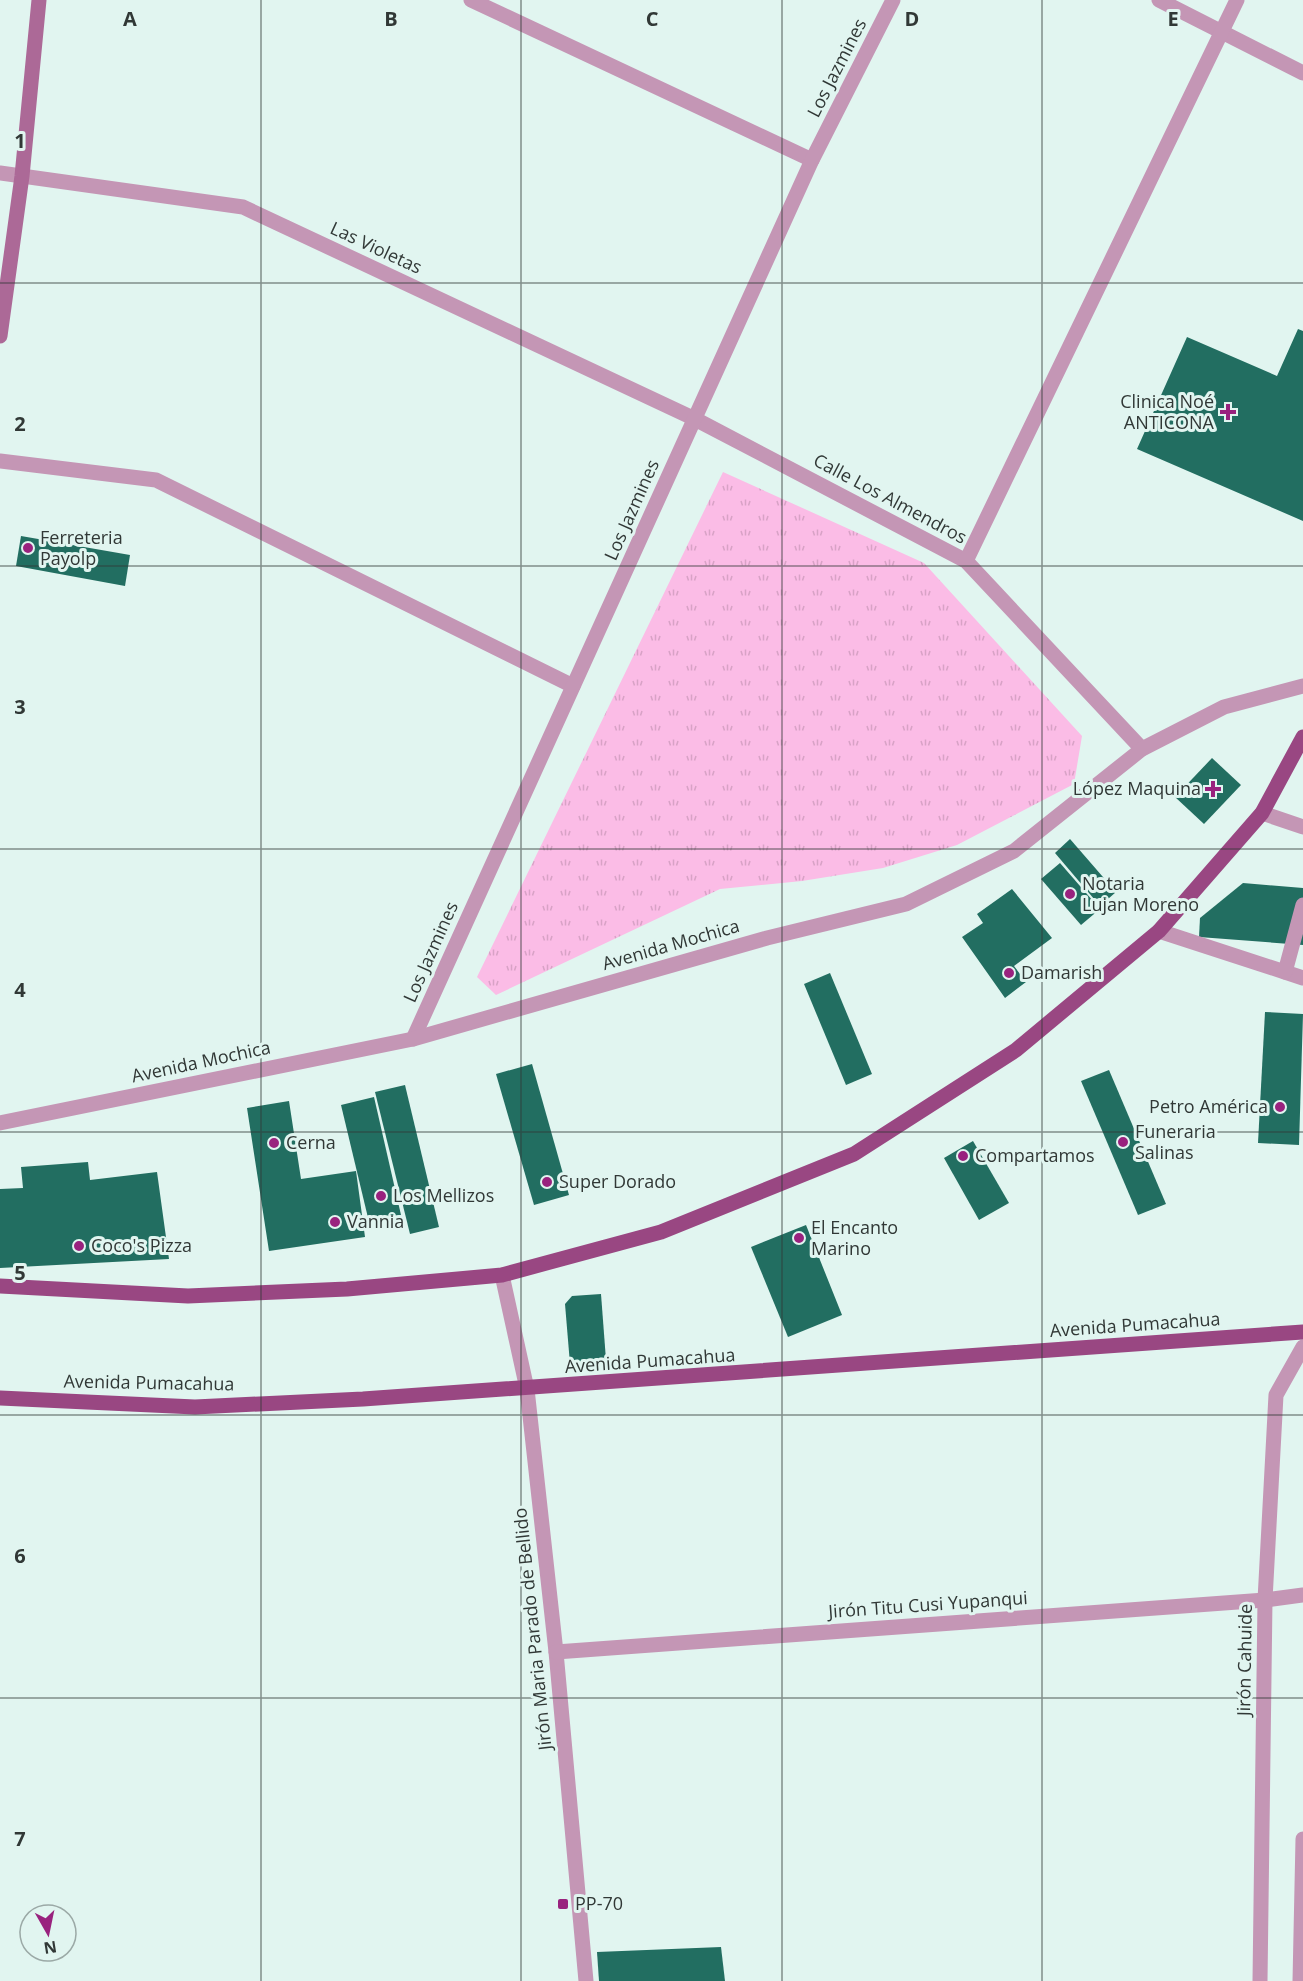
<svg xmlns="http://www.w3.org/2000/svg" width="1303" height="1981" font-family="'Open Sans',sans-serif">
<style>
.park{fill:url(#park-tufts)}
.building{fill:#226e61}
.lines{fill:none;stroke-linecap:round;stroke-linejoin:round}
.lane{stroke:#c496b5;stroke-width:15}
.street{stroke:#c496b5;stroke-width:15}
.secondary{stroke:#ac6997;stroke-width:15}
.primary{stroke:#994782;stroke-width:15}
.grid{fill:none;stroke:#313836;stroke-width:1.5;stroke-opacity:0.55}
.poi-dot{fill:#99227e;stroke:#e1f5f0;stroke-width:2}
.labels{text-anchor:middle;stroke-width:6;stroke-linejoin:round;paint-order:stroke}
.street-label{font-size:18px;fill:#313836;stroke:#e1f5f0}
.poi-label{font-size:18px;fill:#313836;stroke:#e1f5f0;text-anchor:start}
.grid-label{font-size:20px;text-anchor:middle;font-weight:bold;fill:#313836;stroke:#e1f5f0;stroke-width:6;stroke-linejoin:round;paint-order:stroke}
</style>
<defs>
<pattern id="park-tufts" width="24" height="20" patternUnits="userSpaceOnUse" patternTransform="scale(1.5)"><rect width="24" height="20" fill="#fbbce6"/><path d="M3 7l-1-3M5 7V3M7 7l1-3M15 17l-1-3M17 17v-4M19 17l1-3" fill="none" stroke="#d8a2c6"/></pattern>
</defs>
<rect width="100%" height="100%" fill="#e1f5f0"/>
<polygon class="park" points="723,472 924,563 1082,736 1074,784 957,845 883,868 802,881 720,889 496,995 477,977"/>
<g class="building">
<polygon points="1298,329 1303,331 1303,521 1137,449 1187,337 1277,376"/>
<polygon points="21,536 130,555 125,586 16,566"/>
<polygon points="1212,758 1241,785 1204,824 1175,797"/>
<polygon points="1070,839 1116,892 1100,906 1055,853"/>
<polygon points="1060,863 1100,909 1081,925 1041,879"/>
<polygon points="1243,883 1303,888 1303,945 1199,937 1200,918"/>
<polygon points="1012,889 1052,938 1014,966 1026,982 1005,998 962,937 983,923 977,914"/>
<polygon points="830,973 872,1074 846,1085 804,984"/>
<polygon points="1265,1012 1303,1014 1299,1145 1258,1143"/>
<polygon points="532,1064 569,1195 534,1205 496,1074"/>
<polygon points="1109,1070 1166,1204 1138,1215 1081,1081"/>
<polygon points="405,1085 439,1227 410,1234 375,1092"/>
<polygon points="374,1097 401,1215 369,1222 341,1105"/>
<polygon points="289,1101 301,1179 356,1171 365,1237 269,1251 247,1108"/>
<polygon points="973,1141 1009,1203 979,1220 944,1158"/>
<polygon points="88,1162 90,1180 157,1172 169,1259 0,1268 0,1189 23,1188 21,1167"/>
<polygon points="806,1225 842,1315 788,1337 751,1247"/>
<polygon points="601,1294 606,1360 570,1364 565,1304 572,1296"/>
<polygon points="721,1947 725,1981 599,1981 597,1952"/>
</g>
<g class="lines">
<g class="lane">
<polyline points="1262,813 1303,827"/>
<polyline points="1159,931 1303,978"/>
<polyline points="1285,972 1303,905"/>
</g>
<g class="street">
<polyline points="471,0 812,160"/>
<polyline points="1159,0 1303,73"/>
<polyline points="0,173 243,207 695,419 966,561 1142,749"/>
<polyline points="0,461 156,480 573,686"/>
<polyline points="966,561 1237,0"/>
<polyline points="413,1039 812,160 893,0"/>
<polyline points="0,1123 413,1039 767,938 906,904 1014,851 1142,749 1224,707 1303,686"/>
<polyline points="502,1275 527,1389 556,1652 586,1981"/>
<polyline points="556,1652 1265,1600 1303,1595"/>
<polyline points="1260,1981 1265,1600 1276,1395 1303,1347"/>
<polyline points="1300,1981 1303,1839"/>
</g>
<polyline class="secondary" points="0,336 22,176 39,0"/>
<g class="primary">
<polyline points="0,1286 188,1296 347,1289 502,1275 661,1232 854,1154 1016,1050 1159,931 1262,813 1303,737"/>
<polyline points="0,1398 195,1407 363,1399 1303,1332"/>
</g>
</g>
<path class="grid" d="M 261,0 L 261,1981M 521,0 L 521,1981M 782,0 L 782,1981M 1042,0 L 1042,1981M 0,283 L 1303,283M 0,566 L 1303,566M 0,849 L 1303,849M 0,1132 L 1303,1132M 0,1415 L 1303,1415M 0,1698 L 1303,1698"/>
<g class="poi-dot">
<path d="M1225 403h6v6h6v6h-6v6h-6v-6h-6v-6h6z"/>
<circle cx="28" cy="548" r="6"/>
<path d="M1210 780h6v6h6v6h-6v6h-6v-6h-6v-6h6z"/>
<circle cx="1070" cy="894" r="6"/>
<circle cx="1009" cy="973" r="6"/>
<circle cx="1280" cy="1107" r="6"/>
<circle cx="1123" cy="1142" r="6"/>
<circle cx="274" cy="1143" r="6"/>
<circle cx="963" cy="1156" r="6"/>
<circle cx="547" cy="1182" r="6"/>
<circle cx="381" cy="1196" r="6"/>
<circle cx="335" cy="1222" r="6"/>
<circle cx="799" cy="1238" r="6"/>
<circle cx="79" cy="1246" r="6"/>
<rect x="557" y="1898" width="12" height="12" rx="3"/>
</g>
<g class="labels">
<g class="street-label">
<text transform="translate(837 68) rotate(-63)" y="6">Los Jazmines</text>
<text transform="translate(376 248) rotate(25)" y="6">Las Violetas</text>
<text transform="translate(890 499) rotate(28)" y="6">Calle Los Almendros</text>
<text transform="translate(632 510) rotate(-66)" y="6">Los Jazmines</text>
<text transform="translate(671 945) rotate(-16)" y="6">Avenida Mochica</text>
<text transform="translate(431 952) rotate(-66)" y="6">Los Jazmines</text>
<text transform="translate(201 1062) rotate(-12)" y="6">Avenida Mochica</text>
<text transform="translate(1135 1325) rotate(-4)" y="6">Avenida Pumacahua</text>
<text transform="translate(650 1361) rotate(-4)" y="6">Avenida Pumacahua</text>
<text transform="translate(149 1383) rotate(1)" y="6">Avenida Pumacahua</text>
<text transform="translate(928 1605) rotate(-4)" y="6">Jirón Titu Cusi Yupanqui</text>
<text transform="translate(533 1629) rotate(-96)" y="6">Jirón Maria Parado de Bellido</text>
<text transform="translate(1245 1660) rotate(-89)" y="6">Jirón Cahuide</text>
</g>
<g class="poi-label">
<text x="1214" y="408" text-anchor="end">Clinica Noé<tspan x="1214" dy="21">ANTICONA</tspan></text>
<text x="40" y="544">Ferreteria<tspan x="40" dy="21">Payolp</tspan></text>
<text x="1201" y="795" text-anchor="end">López Maquina</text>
<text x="1082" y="890">Notaria<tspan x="1082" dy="21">Lujan Moreno</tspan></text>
<text x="1021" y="979">Damarish</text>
<text x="1268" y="1113" text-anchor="end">Petro América</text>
<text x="1135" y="1138">Funeraria<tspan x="1135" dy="21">Salinas</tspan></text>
<text x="286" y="1149">Cerna</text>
<text x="975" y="1162">Compartamos</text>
<text x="559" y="1188">Super Dorado</text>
<text x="393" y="1202">Los Mellizos</text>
<text x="347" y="1228">Vannia</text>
<text x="811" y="1234">El Encanto<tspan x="811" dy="21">Marino</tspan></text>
<text x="91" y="1252">Coco's Pizza</text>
<text x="575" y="1910">PP-70</text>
</g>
</g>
<g class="grid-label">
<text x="130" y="26">A</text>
<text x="391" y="26">B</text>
<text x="652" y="26">C</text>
<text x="912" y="26">D</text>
<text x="1173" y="26">E</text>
<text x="20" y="148">1</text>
<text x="20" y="431">2</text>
<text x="20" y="714">3</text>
<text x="20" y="997">4</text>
<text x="20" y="1280">5</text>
<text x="20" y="1563">6</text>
<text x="20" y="1846">7</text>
</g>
<g transform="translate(48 1933) rotate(171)"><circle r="28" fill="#e1f5f0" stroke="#9ba9a6" stroke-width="1.5"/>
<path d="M0-4.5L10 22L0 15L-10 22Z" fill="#99227e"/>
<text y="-9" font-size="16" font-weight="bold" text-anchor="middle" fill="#313836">N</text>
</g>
</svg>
